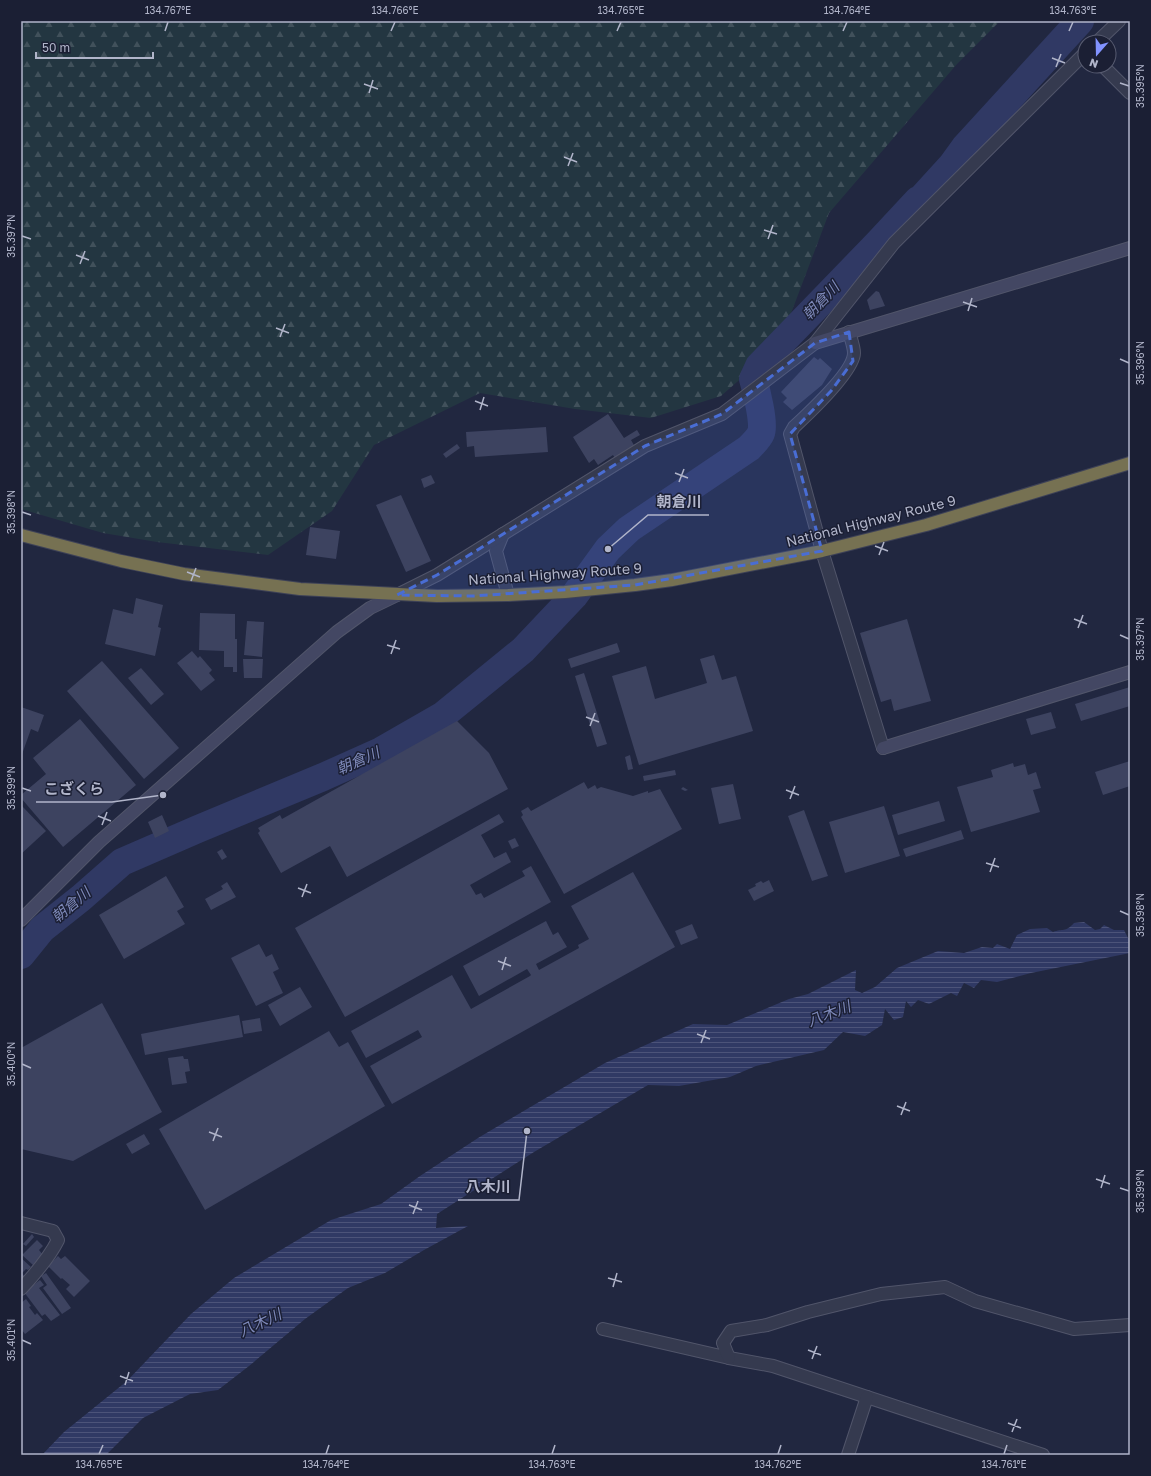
<svg xmlns="http://www.w3.org/2000/svg" width="1151" height="1476" font-family="'Golos Text','Noto Sans JP',sans-serif">
<style>
.forest{fill:url(#forest-firs)}
.water{fill:url(#water-rules)}
.lines{fill:none;stroke-linecap:round;stroke-linejoin:round}
.river{stroke:#303964;stroke-width:28}
.building{fill:#3d4360}
.street-casing{stroke:#51556a;stroke-width:14}
.secondary-casing{stroke:#51556a;stroke-width:14}
.highway-casing{stroke:#3e4257;stroke-width:14}
.street{stroke:#353a4f;stroke-width:12}
.secondary{stroke:#434763;stroke-width:12}
.highway{stroke:#767152;stroke-width:12}
.marked{fill:#496dd4;fill-opacity:0.2;stroke:#496dd4;stroke-width:3;stroke-dasharray:8 5;stroke-linejoin:round}
.ticks{fill:none;stroke:#b1b5ca;stroke-width:1.5}
.labels{text-anchor:middle;stroke-width:3;stroke-linejoin:round;paint-order:stroke}
.street-label{font-size:14px;fill:#b1b5ca;stroke:#1b1f34}
.water-label{font-size:15px;font-style:italic;fill:#7e89b9;stroke:#1b1f34}
.leader{fill:none;stroke:#b1b5ca;stroke-width:1.5}
.callout-dot{fill:#b1b5ca;stroke:#1b1f34;stroke-width:1.5}
.callout-label{font-size:15px;text-anchor:middle;font-weight:bold;fill:#b1b5ca;stroke:#1b1f34;stroke-width:3;stroke-linejoin:round;paint-order:stroke}
.neatline{fill:none;stroke:#b1b5ca;stroke-width:1.5}
.ticks-label{font-size:10px;text-anchor:middle;fill:#b1b5ca}
</style>
<defs>
<pattern id="forest-firs" width="22" height="20" patternUnits="userSpaceOnUse"><rect width="22" height="20" fill="#233641"/><path d="M5 1l3.5 6h-7zM16 11l3.5 6h-7z" fill="#41515b"/></pattern>
<pattern id="water-rules" width="6" height="5" patternUnits="userSpaceOnUse"><rect width="6" height="5" fill="#303964"/><path d="M0 2.5h6" fill="none" stroke="#4c5379"/></pattern>
</defs>
<rect width="100%" height="100%" fill="#212740"/>
<polygon class="forest" points="21,21 1000,21 957,64 829,213 779,345 721,396 651,418 575,409 480,393 374,445 332,511 268,555 157,542 103,533 21,509"/>
<path class="water" d="M 1084,922 L 1095,930 L 1100,929 L 1104,925 L 1114,930 L 1124,930 L 1128,938 L 1130,938 L 1130,953 L 1031,973 L 997,982 L 981,980 L 974,988 L 964,983 L 957,996 L 951,993 L 929,1004 L 918,1000 L 911,1007 L 906,1001 L 903,1017 L 894,1020 L 885,1009 L 882,1025 L 865,1036 L 843,1032 L 824,1050 L 756,1066 L 730,1077 L 679,1086 L 648,1085 L 534,1152 L 437,1214 L 436,1228 L 468,1226 L 424,1250 L 385,1273 L 348,1288 L 305,1319 L 249,1366 L 218,1390 L 190,1394 L 143,1418 L 106,1455 L 42,1455 L 64,1432 L 127,1381 L 191,1314 L 234,1278 L 331,1220 L 381,1204 L 420,1176 L 478,1138 L 605,1063 L 693,1024 L 727,1025 L 789,999 L 808,994 L 856,970 L 855,990 L 862,993 L 875,987 L 897,968 L 938,951 L 964,953 L 982,947 L 993,948 L 997,944 L 1010,949 L 1017,935 L 1030,929 L 1047,928 L 1053,932 C 1063,928 1065,933 1074,923 Z"/>
<g class="lines">
<path class="river" d="M 21,955 L 42,929 L 81,898 L 122,862 L 198,829 L 323,777 L 381,751 L 442,716 L 523,650 L 574,596 L 608,549 L 629,529 L 749,448 C 753,444 759,438 761,433 C 765,424 756,389 753,379 L 759,366 L 878,243 L 918,200 L 921,199 L 952,165 L 965,147 L 1080,21"/>
</g>
<g class="building">
<polygon points="876,291 879,292 885,306 870,310 867,300"/>
<polygon points="814,357 818,360 820,358 832,369 822,385 792,410 783,402 787,398 781,392"/>
<polygon points="608,414 624,438 637,430 640,435 631,440 635,447 616,460 613,455 598,465 594,459 589,463 573,437"/>
<polygon points="546,427 548,452 475,457 474,446 467,447 466,432"/>
<polygon points="457,444 460,448 446,458 443,454"/>
<polygon points="431,475 435,483 424,488 421,479"/>
<polygon points="401,495 431,561 406,572 376,505"/>
<polygon points="310,527 340,531 336,559 306,555"/>
<polygon points="136,598 163,605 158,627 161,628 155,656 105,644 113,609 133,614"/>
<polygon points="200,613 235,614 235,639 237,639 237,672 233,672 233,667 224,667 224,651 199,650"/>
<polygon points="907,619 931,701 894,711 891,699 881,702 860,633"/>
<polygon points="247,621 264,622 262,657 244,655"/>
<polygon points="617,643 620,652 571,668 568,659"/>
<polygon points="192,651 198,658 200,656 212,670 209,673 215,680 201,691 177,663"/>
<polygon points="714,655 722,680 736,676 753,731 639,765 612,676 646,666 655,699 707,683 700,659"/>
<polygon points="243,659 263,659 262,678 244,678"/>
<polygon points="102,661 179,748 144,779 67,691"/>
<polygon points="141,668 164,694 151,705 128,678"/>
<polygon points="584,673 607,744 597,747 575,676"/>
<polygon points="1130,687 1130,706 1081,721 1075,704"/>
<polygon points="21,707 44,715 38,732 31,729 21,757"/>
<polygon points="1051,712 1056,728 1031,735 1026,719"/>
<polygon points="80,719 136,785 63,847 21,798 21,795 46,774 33,758"/>
<polygon points="457,721 489,753 508,789 347,877 330,846 281,873 258,833 260,831 258,828 280,815 282,819"/>
<polygon points="630,755 633,769 628,770 625,757"/>
<polygon points="1130,761 1130,786 1103,795 1095,772"/>
<polygon points="1013,763 1014,767 1025,764 1028,775 1036,772 1041,788 1033,790 1040,812 971,832 957,787 993,777 991,770"/>
<polygon points="675,770 676,775 644,781 643,776"/>
<polygon points="584,782 588,789 595,785 597,789 601,787 633,796 648,791 648,793 660,789 682,829 564,894 521,817 523,815 521,811 528,807 531,811"/>
<polygon points="733,784 741,819 719,824 711,788"/>
<polygon points="683,787 688,790 685,791 681,789"/>
<polygon points="939,801 945,821 898,835 892,815"/>
<polygon points="21,805 46,831 21,854"/>
<polygon points="884,806 900,856 845,873 829,822"/>
<polygon points="804,810 828,876 812,881 788,816"/>
<polygon points="499,814 504,822 481,835 494,858 506,852 511,862 470,885 476,895 481,893 484,898 525,876 522,871 531,866 551,902 345,1017 295,928"/>
<polygon points="162,815 169,831 155,838 148,822"/>
<polygon points="961,830 964,839 906,857 903,849"/>
<polygon points="515,838 519,846 512,849 508,841"/>
<polygon points="222,849 227,857 222,860 217,852"/>
<polygon points="633,872 675,947 392,1104 370,1066 422,1037 418,1030 366,1058 351,1031 452,975 471,1009 530,976 531,975 527,969 479,996 463,966 546,921 553,935 558,932 567,947 536,964 539,970 579,948 578,945 589,939 571,906"/>
<polygon points="166,876 184,907 177,911 185,924 124,959 99,915"/>
<polygon points="769,880 774,891 754,901 748,890 756,886 755,884 761,881 763,883"/>
<polygon points="227,882 236,897 211,910 205,899 223,889 221,886"/>
<polygon points="692,924 698,938 681,945 675,931"/>
<polygon points="259,944 266,957 272,954 279,969 273,972 283,993 256,1006 231,958"/>
<polygon points="300,987 312,1007 280,1026 268,1005"/>
<polygon points="102,1003 162,1112 73,1161 21,1149 21,1048"/>
<polygon points="239,1015 243,1037 145,1055 141,1034"/>
<polygon points="260,1018 262,1031 244,1034 242,1021"/>
<polygon points="329,1031 339,1047 348,1042 385,1106 205,1210 159,1129"/>
<polygon points="183,1056 184,1059 188,1059 190,1071 185,1072 187,1083 172,1085 168,1058"/>
<polygon points="144,1134 150,1144 132,1154 126,1144"/>
<polygon points="32,1234 34,1237 26,1246 23,1244"/>
<polygon points="37,1240 43,1246 39,1250 43,1255 33,1265 22,1255"/>
<polygon points="58,1256 61,1259 65,1256 90,1281 74,1297 66,1289 70,1285 62,1278 61,1279 48,1266"/>
<polygon points="21,1258 31,1267 28,1270 26,1269 22,1273 24,1276 21,1279"/>
<polygon points="46,1273 71,1308 62,1314 43,1288 47,1285 41,1276"/>
<polygon points="40,1280 44,1285 39,1288 60,1315 51,1321 45,1314 42,1316 24,1292"/>
<polygon points="26,1299 31,1306 29,1307 35,1315 37,1313 43,1320 25,1334 21,1329 21,1303"/>
</g>
<g class="lines">
<g class="street-casing">
<g id="street">
<polyline points="1097,42 1119,21"/>
<polyline points="1103,66 1130,93"/>
<path d="M 849,332 C 851,339 854,347 854,353 C 854,371 808,414 794,427 L 790,434 L 822,551 L 883,748"/>
<polyline points="503,534 496,551 508,595"/>
<polyline points="397,595 437,575 645,446 722,414 815,343 894,243 1085,53"/>
<path d="M 21,1223 L 53,1231 L 58,1240 C 49,1258 35,1274 21,1289"/>
<polyline points="603,1329 729,1358 773,1366 1043,1455"/>
<polyline points="729,1358 723,1343 731,1331 767,1325 808,1312 881,1294 945,1287 975,1301 1074,1329 1130,1325"/>
<polyline points="848,1455 867,1397"/>
</g>
</g>
<g class="secondary-casing">
<g id="secondary">
<polyline points="815,343 1130,248"/>
<polyline points="883,748 1130,672"/>
<polyline points="21,920 99,842 337,632 370,608 397,595"/>
</g>
</g>
<g class="highway-casing">
<polyline id="highway" points="21,535 121,561 184,574 300,589 437,596 508,595 565,592 635,585 672,580 822,551 926,525 1130,463"/>
</g>
<use href="#street" class="street"/>
<use href="#secondary" class="secondary"/>
<use href="#highway" class="highway"/>
</g>
<path class="marked" d="M 849,332 L 853,361 L 831,391 L 790,434 L 822,551 L 635,585 L 474,596 L 397,595 L 437,575 L 645,446 L 722,414 L 815,343 Z"/>
<path class="ticks" d="M 165,31 L 168,22M 391,31 L 395,22M 617,31 L 621,22M 843,31 L 847,22M 1069,31 L 1073,22M 1052,58 L 1065,63M 1056,67 L 1061,54M 1120,83 L 1129,86M 364,84 L 378,89M 369,93 L 373,80M 564,157 L 577,162M 568,166 L 573,153M 764,230 L 777,234M 22,236 L 31,239M 768,239 L 773,225M 76,255 L 89,260M 80,264 L 85,251M 963,302 L 977,307M 968,311 L 972,298M 276,328 L 289,333M 280,337 L 285,324M 1120,359 L 1129,363M 475,401 L 488,406M 480,410 L 484,397M 675,473 L 688,478M 679,482 L 684,469M 22,512 L 31,515M 875,546 L 888,551M 879,555 L 884,542M 187,572 L 200,577M 191,581 L 196,568M 1074,619 L 1087,624M 1078,628 L 1083,615M 1120,635 L 1129,639M 387,645 L 400,649M 391,654 L 396,640M 586,717 L 599,722M 590,726 L 595,713M 22,788 L 31,791M 786,790 L 799,795M 790,799 L 795,786M 98,816 L 111,821M 102,825 L 107,812M 986,863 L 999,867M 990,872 L 995,858M 298,888 L 311,893M 302,897 L 307,884M 1120,911 L 1129,915M 498,961 L 511,966M 502,970 L 506,957M 697,1034 L 710,1039M 701,1043 L 706,1030M 22,1064 L 31,1068M 897,1106 L 910,1111M 901,1115 L 906,1102M 209,1132 L 222,1137M 213,1141 L 218,1128M 1096,1179 L 1110,1184M 1101,1188 L 1105,1175M 1120,1188 L 1129,1191M 409,1205 L 422,1210M 413,1214 L 418,1201M 608,1278 L 622,1282M 613,1287 L 617,1273M 22,1340 L 31,1344M 808,1350 L 821,1355M 812,1359 L 817,1346M 120,1376 L 133,1381M 125,1385 L 129,1372M 1008,1423 L 1021,1428M 1012,1432 L 1017,1419M 99,1454 L 103,1445M 326,1454 L 329,1445M 552,1454 L 555,1445M 778,1454 L 781,1445M 1004,1454 L 1007,1445"/>
<g class="labels">
<g class="street-label">
<text transform="translate(871 521) rotate(-14)" y="5">National Highway Route 9</text>
<text transform="translate(555 574) rotate(-4)" y="5">National Highway Route 9</text>
</g>
<g class="water-label">
<text transform="translate(821 301) rotate(-46)" y="5">朝倉川</text>
<text transform="translate(358 761) rotate(-24)" y="5">朝倉川</text>
<text transform="translate(71 905) rotate(-40)" y="5">朝倉川</text>
<text transform="translate(829 1014) rotate(-21)" y="5">八木川</text>
<text transform="translate(260 1323) rotate(-25)" y="5">八木川</text>
</g>
</g>
<path class="leader" d="M608 549L648 515H709M163 795L112 802H36M527 1131L519 1200H458"/>
<g class="callout-dot">
<circle cx="608" cy="549" r="4"/>
<circle cx="163" cy="795" r="4"/>
<circle cx="527" cy="1131" r="4"/>
</g>
<g class="callout-label">
<text x="679" y="507">朝倉川</text>
<text x="74" y="794">こざくら</text>
<text x="488" y="1192">八木川</text>
</g>
<rect width="1151" height="1476" fill="none" stroke="#1b1f34" stroke-width="44"/>
<g transform="translate(1097 54) rotate(200)"><circle r="19" fill="#1b1f34" stroke="#575b70"/>
<path d="M0-3L7 15L0 10L-7 15Z" fill="#8293ff"/>
<text y="-6" font-size="11" font-weight="bold" text-anchor="middle" fill="#b1b5ca">N</text>
</g>
<path d="M36 52v6h117v-6" fill="none" stroke="#b1b5ca" stroke-width="2"/>
<text x="42" y="52" font-size="12" fill="#b1b5ca" stroke="#1b1f34" stroke-width="3" paint-order="stroke">50 m</text>
<rect x="22" y="22" width="1107" height="1432" class="neatline"/>
<g class="ticks-label">
<text x="168" y="14">134.767°E</text>
<text x="395" y="14">134.766°E</text>
<text x="621" y="14">134.765°E</text>
<text x="847" y="14">134.764°E</text>
<text x="1073" y="14">134.763°E</text>
<text transform="translate(1140 86) rotate(-90)" y="4">35.395°N</text>
<text transform="translate(11 236) rotate(-90)" y="4">35.397°N</text>
<text transform="translate(1140 363) rotate(-90)" y="4">35.396°N</text>
<text transform="translate(11 512) rotate(-90)" y="4">35.398°N</text>
<text transform="translate(1140 639) rotate(-90)" y="4">35.397°N</text>
<text transform="translate(11 788) rotate(-90)" y="4">35.399°N</text>
<text transform="translate(1140 915) rotate(-90)" y="4">35.398°N</text>
<text transform="translate(11 1064) rotate(-90)" y="4">35.400°N</text>
<text transform="translate(1140 1191) rotate(-90)" y="4">35.399°N</text>
<text transform="translate(11 1340) rotate(-90)" y="4">35.401°N</text>
<text x="99" y="1468">134.765°E</text>
<text x="326" y="1468">134.764°E</text>
<text x="552" y="1468">134.763°E</text>
<text x="778" y="1468">134.762°E</text>
<text x="1004" y="1468">134.761°E</text>
</g>
</svg>
